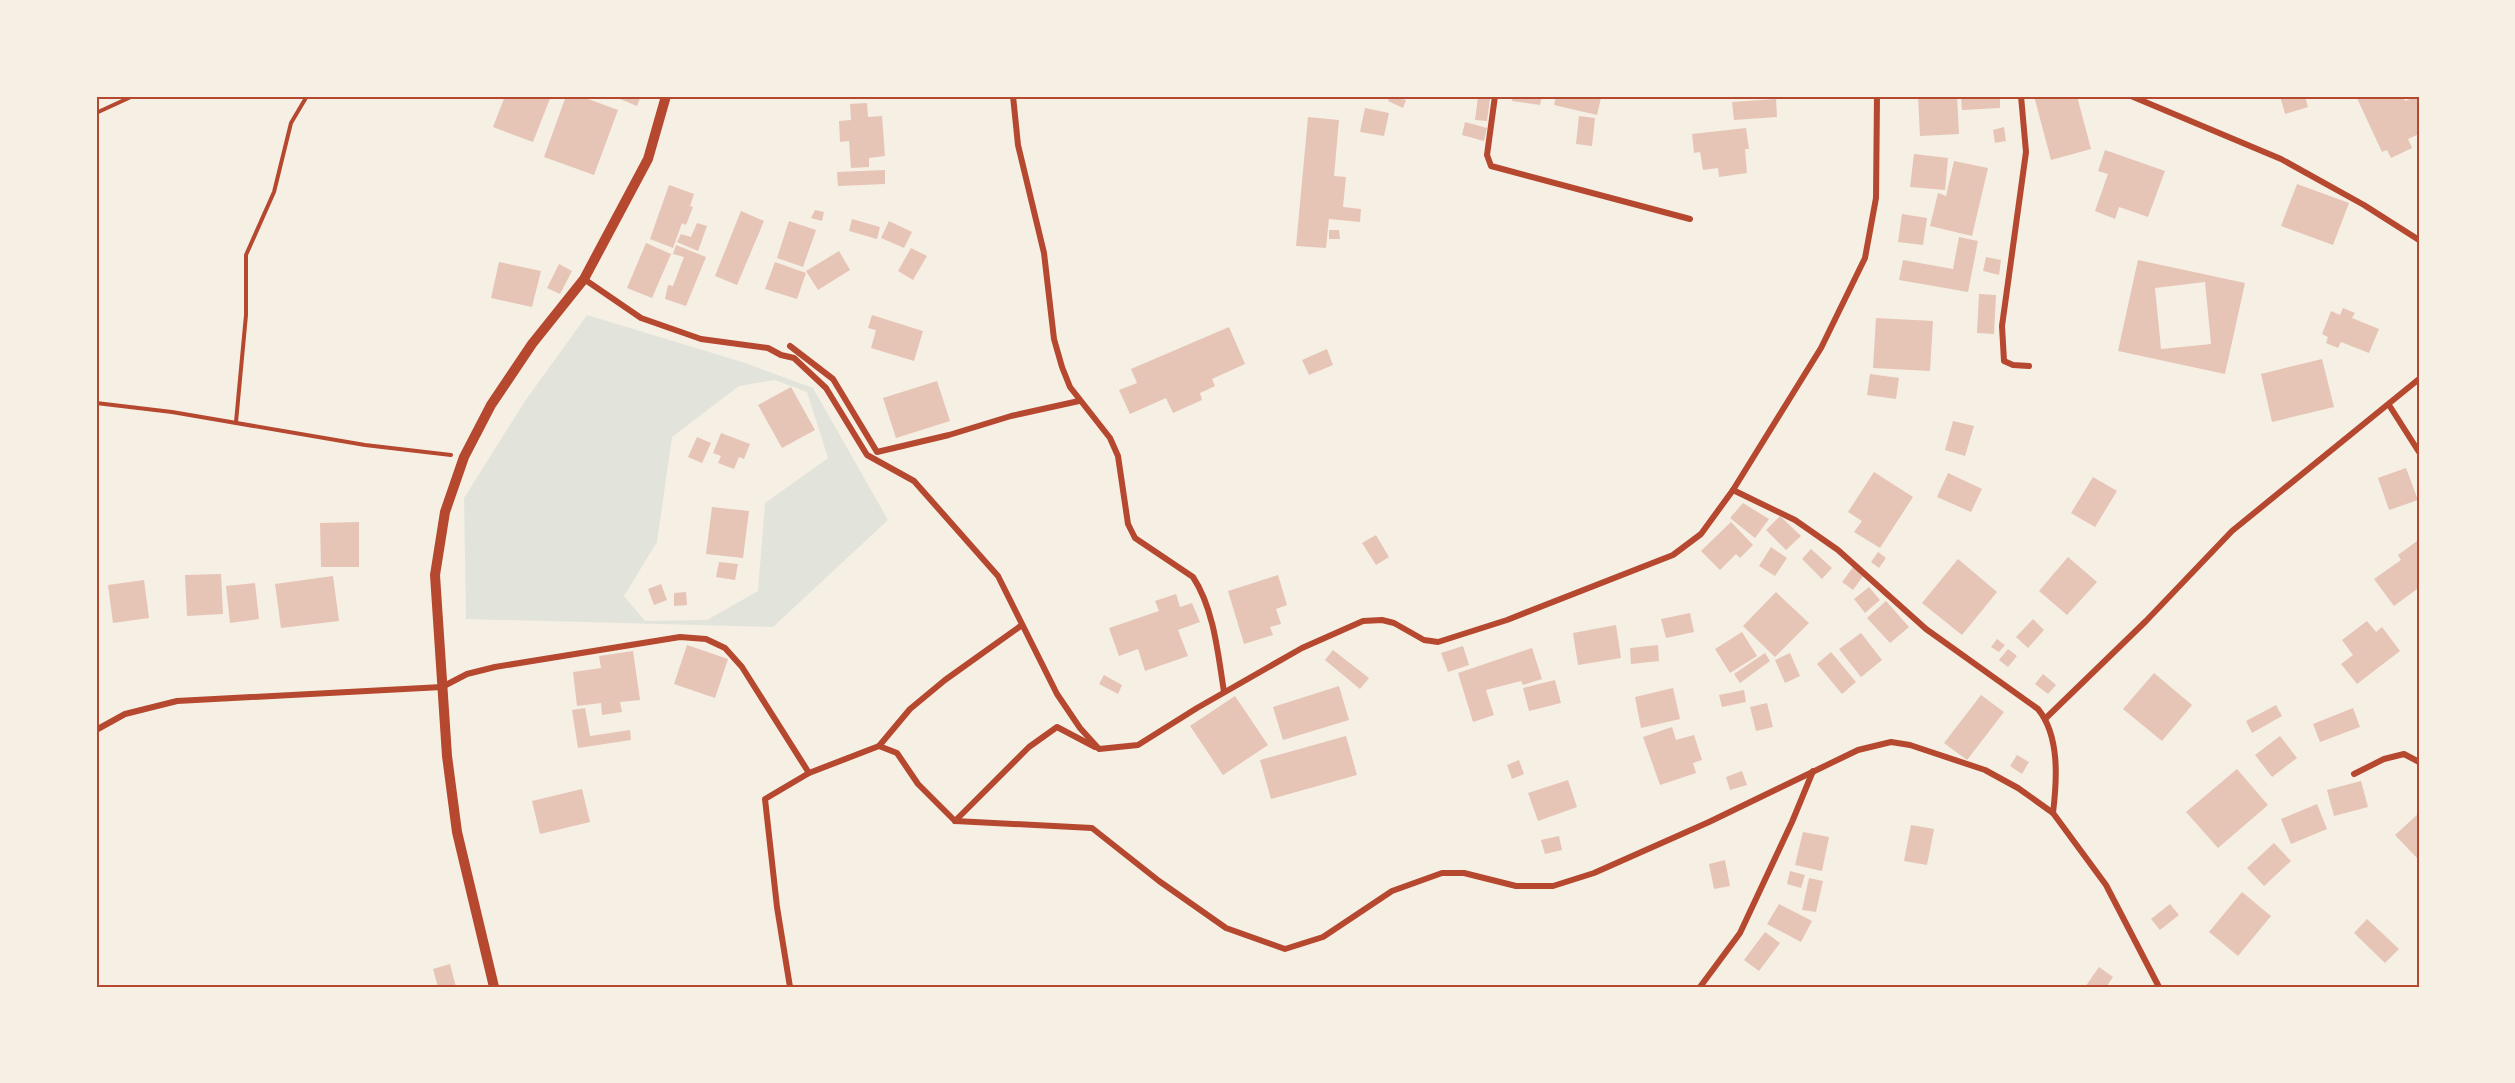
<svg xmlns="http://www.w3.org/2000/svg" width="2515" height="1083" font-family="Barlow,sans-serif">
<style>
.green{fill:#e2e4dc;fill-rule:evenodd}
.building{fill:#e6c5b7;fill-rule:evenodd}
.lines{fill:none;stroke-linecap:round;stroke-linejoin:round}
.path{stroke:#b5482f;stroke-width:4}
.minor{stroke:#b5482f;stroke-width:6}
.tertiary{stroke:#b5482f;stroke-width:10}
.neatline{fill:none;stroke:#b5482f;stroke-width:2}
</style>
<rect width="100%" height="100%" fill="#f6efe4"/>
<path class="green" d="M 587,315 L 742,362 L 813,388 L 888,520 L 773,627 L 466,619 L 464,498 L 525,401 ZM 775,380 L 807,392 L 828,458 L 765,503 L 758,591 L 707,620 L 645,621 L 624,596 L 657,542 L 672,437 L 739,386 Z"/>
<g class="building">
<polygon points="505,96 551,96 533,142 493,127"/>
<polygon points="566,96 580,96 618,110 594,175 544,157"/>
<polygon points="621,96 641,96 637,106 620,99"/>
<polygon points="1390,96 1406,100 1403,108 1388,101"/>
<polygon points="1513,96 1542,96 1540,105 1512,101"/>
<polygon points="1556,96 1595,96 1601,98 1597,115 1554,105"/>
<polygon points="1918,96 1957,96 1959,134 1920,136"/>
<polygon points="1961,96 2000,96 2000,108 1962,110"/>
<polygon points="2034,96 2077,96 2091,149 2051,160"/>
<polygon points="2280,96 2305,96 2308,107 2285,114"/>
<polygon points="2356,96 2403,96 2405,101 2418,96 2419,134 2408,139 2412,148 2391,158 2387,150 2382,152"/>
<polygon points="1478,97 1490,99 1487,121 1475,120"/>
<polygon points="1776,99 1777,117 1734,120 1732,102"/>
<polygon points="867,103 868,117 882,116 885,156 869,158 869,167 851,168 849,141 840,142 839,121 851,120 850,104"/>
<polygon points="1365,108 1389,113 1384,136 1360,132"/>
<polygon points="1579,116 1595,118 1592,146 1576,144"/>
<polygon points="1308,117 1339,120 1334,176 1346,177 1343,207 1361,209 1360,222 1329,219 1326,248 1296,246"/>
<polygon points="1465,122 1487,128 1484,141 1462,135"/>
<polygon points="2004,127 2006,141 1995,143 1993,130"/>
<polygon points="1746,128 1749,149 1745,149 1747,173 1719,177 1718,168 1703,170 1700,152 1694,153 1692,134"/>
<polygon points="2105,150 2165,171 2148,217 2119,207 2115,219 2095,211 2108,174 2098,171"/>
<polygon points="1914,154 1948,158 1945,190 1910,187"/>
<polygon points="1954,161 1988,168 1972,236 1930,226 1938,193 1946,196"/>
<polygon points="885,170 885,184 838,186 837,172"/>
<polygon points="2297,184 2349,203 2333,245 2281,226"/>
<polygon points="669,185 694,194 690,206 693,207 686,225 682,223 673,248 650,239"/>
<polygon points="815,210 824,212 822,221 811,218"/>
<polygon points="741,211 764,221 737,285 715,276"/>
<polygon points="1902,214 1927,218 1923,245 1898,242"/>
<polygon points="852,219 880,227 877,239 849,231"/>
<polygon points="789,221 816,230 803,267 777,258"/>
<polygon points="889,221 912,232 904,248 881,238"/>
<polygon points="697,223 707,226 698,251 677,242 681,234 691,237"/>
<polygon points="1329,230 1339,230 1340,239 1329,239"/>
<polygon points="1959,237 1978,241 1968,292 1899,280 1903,260 1953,269"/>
<polygon points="646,243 671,254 652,298 627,288"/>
<polygon points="676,245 706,257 686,306 665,299 668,285 673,286 684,257 673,254"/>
<polygon points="911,248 927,256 913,280 898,271"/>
<polygon points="839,251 850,270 818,290 806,271"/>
<polygon points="1986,257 2001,260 1999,275 1983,271"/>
<path d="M 2138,260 L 2245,283 L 2225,374 L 2118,351 ZM 2205,282 L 2211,344 L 2161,349 L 2155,288 Z"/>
<polygon points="499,262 541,271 532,307 491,298"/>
<polygon points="775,262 806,273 797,299 765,289"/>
<polygon points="559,264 572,271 560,294 547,288"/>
<polygon points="1979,294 1996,295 1994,334 1977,333"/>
<polygon points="2343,308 2355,313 2352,318 2379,329 2369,353 2341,342 2338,348 2326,343 2328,337 2322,334 2331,311 2340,315"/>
<polygon points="872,315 923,331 914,361 871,348 876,330 868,328"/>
<polygon points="1876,318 1933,321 1930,371 1873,368"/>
<polygon points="1229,327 1245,364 1212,379 1215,386 1200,393 1202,400 1173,413 1166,398 1130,414 1119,390 1137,383 1131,369"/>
<polygon points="1327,349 1333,365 1309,375 1302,360"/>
<polygon points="2322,359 2334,407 2272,422 2261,374"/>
<polygon points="1870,374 1899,378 1896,399 1867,395"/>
<polygon points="937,381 950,421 896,438 883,398"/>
<polygon points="791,387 815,430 782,448 758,405"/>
<polygon points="1953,421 1974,426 1965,456 1945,450"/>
<polygon points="721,433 750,444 744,459 739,457 734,469 718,463 721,456 713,453"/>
<polygon points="697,437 711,443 702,463 688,457"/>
<polygon points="2406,468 2418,500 2389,510 2378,478"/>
<polygon points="1874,472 1913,497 1880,548 1854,532 1862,521 1848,512"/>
<polygon points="1948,473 1982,489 1971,512 1937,497"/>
<polygon points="2093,477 2117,491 2095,527 2071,513"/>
<polygon points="1743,503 1769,519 1755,538 1730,518"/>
<polygon points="712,507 749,511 743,558 706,554"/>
<polygon points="1780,516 1801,536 1786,550 1766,530"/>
<polygon points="359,522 359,567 321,567 320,523"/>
<polygon points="1731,522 1753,545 1740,558 1736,554 1720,570 1701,551"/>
<polygon points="1376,535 1389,557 1376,565 1362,543"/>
<polygon points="2417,541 2419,545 2419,591 2417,589 2394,606 2374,579 2401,560 2398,555"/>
<polygon points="1771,547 1787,558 1775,576 1759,566"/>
<polygon points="1811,549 1832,568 1822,579 1802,559"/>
<polygon points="1878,552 1886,558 1879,568 1871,562"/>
<polygon points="2068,557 2097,582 2067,615 2039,591"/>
<polygon points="1958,559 1997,592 1962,635 1922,603"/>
<polygon points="719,562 738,564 735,580 716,577"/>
<polygon points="1854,566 1864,575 1853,590 1842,582"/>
<polygon points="221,574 223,614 187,616 185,575"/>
<polygon points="1278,575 1287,605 1276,609 1281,624 1270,627 1273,635 1244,644 1228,591"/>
<polygon points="333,576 339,621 281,628 275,584"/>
<polygon points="144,580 149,618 113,623 108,585"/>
<polygon points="255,583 259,619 230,623 226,586"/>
<polygon points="661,584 667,600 654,605 648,589"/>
<polygon points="1869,587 1880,600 1865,613 1854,599"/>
<polygon points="686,592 687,605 674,606 674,593"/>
<polygon points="1776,592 1809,623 1775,657 1743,626"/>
<polygon points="1176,594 1180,607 1192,603 1200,622 1178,630 1188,656 1145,671 1138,649 1119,656 1109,628 1159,611 1155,601"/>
<polygon points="1886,601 1909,627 1890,643 1867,618"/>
<polygon points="1690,613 1694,632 1666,638 1661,619"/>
<polygon points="2033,619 2044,630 2028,648 2016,637"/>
<polygon points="2367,621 2376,632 2382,627 2400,651 2357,684 2341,664 2353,655 2342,640"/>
<polygon points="1616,625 1621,658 1578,665 1573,633"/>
<polygon points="1742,632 1757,656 1730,673 1715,649"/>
<polygon points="1861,633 1882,660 1861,677 1839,649"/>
<polygon points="1997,639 2005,645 1999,652 1991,647"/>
<polygon points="687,645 728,659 715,698 674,684"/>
<polygon points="1658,645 1659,661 1631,664 1630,648"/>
<polygon points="1463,646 1469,665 1448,672 1441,653"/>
<polygon points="1532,648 1542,679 1523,685 1521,681 1486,690 1494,715 1473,722 1458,673"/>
<polygon points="2008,649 2017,656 2008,667 1999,660"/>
<polygon points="1333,650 1369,678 1360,689 1325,660"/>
<polygon points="633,651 640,700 620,702 622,712 602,715 601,703 577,706 573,672 601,668 599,656"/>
<polygon points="1831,652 1856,682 1842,694 1817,664"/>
<polygon points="1765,653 1770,661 1740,683 1734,674"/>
<polygon points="1790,653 1800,676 1785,683 1775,660"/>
<polygon points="2154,673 2192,705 2162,741 2123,709"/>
<polygon points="2043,674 2056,685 2048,694 2035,684"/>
<polygon points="1104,675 1122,685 1118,694 1099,684"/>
<polygon points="1555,680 1561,703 1529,711 1523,688"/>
<polygon points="1339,686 1349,720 1283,740 1273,707"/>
<polygon points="1673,688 1680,719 1641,728 1635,697"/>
<polygon points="1744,690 1746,702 1722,707 1719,695"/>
<polygon points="1981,695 2004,712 1967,760 1944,743"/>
<polygon points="1235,696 1268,745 1223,775 1190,726"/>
<polygon points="1767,703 1773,727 1756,731 1750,707"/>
<polygon points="2276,705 2282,716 2252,733 2246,721"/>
<polygon points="585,708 590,736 630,730 631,740 578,748 572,710"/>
<polygon points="2353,708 2360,727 2320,742 2313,724"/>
<polygon points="1672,727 1676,740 1694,735 1702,760 1693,763 1696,773 1660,785 1643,737"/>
<polygon points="1346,736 1357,775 1271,799 1260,760"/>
<polygon points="2280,736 2297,758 2272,777 2255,755"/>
<polygon points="2017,755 2029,762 2022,774 2010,766"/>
<polygon points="1519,760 1524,774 1512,779 1507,765"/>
<polygon points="2237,769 2268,805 2218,848 2186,812"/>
<polygon points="1742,771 1747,785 1730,790 1726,777"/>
<polygon points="1568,780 1577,807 1538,821 1528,793"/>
<polygon points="2361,781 2368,807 2334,816 2327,790"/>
<polygon points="582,789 590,822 540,834 532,801"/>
<polygon points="2317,804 2327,829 2291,844 2281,819"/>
<polygon points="2417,815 2419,818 2419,860 2395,835"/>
<polygon points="1911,825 1934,829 1927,865 1904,861"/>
<polygon points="1803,832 1829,837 1822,871 1795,865"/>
<polygon points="1559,836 1562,850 1545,854 1541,840"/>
<polygon points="2274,843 2291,861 2264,886 2247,868"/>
<polygon points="1725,860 1730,886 1714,889 1709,864"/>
<polygon points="1790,871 1805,875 1801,888 1787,884"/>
<polygon points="1809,878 1823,881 1816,912 1802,910"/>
<polygon points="2242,892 2271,916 2238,956 2209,932"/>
<polygon points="1779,904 1812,921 1801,942 1767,924"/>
<polygon points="2170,904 2179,915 2160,930 2151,919"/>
<polygon points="2367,919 2399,949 2385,963 2354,933"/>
<polygon points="1765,932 1780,943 1759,971 1744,960"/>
<polygon points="450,964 456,987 438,987 433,969"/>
<polygon points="2099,967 2113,977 2106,987 2085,987"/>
</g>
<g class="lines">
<g class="path">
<polyline points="96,113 133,96"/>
<polyline points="96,403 172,412 365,445 451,455"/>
<polyline points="236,422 246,315 246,255 274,192 291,123 307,96"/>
</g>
<g class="minor">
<path d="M 1013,96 L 1018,145 L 1044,253 L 1054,339 L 1062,367 L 1070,387 L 1110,438 L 1118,456 L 1128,524 L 1135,538 L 1193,577 C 1214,609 1218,654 1224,692"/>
<polyline points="1495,96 1487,155 1491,166 1690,219"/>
<polyline points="2021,96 2026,152 2002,326 2004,361 2013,365 2029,366"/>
<polyline points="2131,96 2281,159 2364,205 2419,240"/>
<polyline points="584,279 641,318 701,339 768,348 781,355 794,358 826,388 867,455 914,481 998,576 1057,694 1080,728 1099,749 1138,745 1197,708 1302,648 1363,621 1382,620 1394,623 1424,640 1438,642 1507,620 1673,555 1701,534 1733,490 1821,348 1865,258 1876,198 1877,96"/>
<polyline points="790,346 833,379 877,452 949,435 1011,416 1079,401"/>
<polyline points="2389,405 2419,452"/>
<path d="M 1733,490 L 1795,520 L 1838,550 L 1926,629 L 2038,709 C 2060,736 2057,780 2053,813"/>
<polyline points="2046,718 2146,621 2232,531 2419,379"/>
<polyline points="96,730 125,714 177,701 442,687 467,674 495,667 680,637 706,639 725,648 742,667 809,773"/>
<polyline points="879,746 910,709 945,680 1022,625"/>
<polyline points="2354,774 2384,759 2404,754 2419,762"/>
<polyline points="955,821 1092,828 1159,881 1226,928 1285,949 1323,937 1392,891 1442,873 1464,873 1516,886 1553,886 1594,873 1709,822 1858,750 1891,742 1910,745 1985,770 2018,788 2053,813 2106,885 2159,987"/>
<polyline points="790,987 777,907 765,799 809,773 879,746 897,753 918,784 955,821 1029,747 1057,727 1095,747"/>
<polyline points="1700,987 1740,933 1792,822 1813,771"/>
</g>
<polyline class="tertiary" points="494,987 457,832 447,756 435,575 445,512 464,457 491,405 532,344 584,279 648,159 666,96"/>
</g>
<rect width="2515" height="1083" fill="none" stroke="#f6efe4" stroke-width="195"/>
<rect x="98" y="98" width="2320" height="888" class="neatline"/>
</svg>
